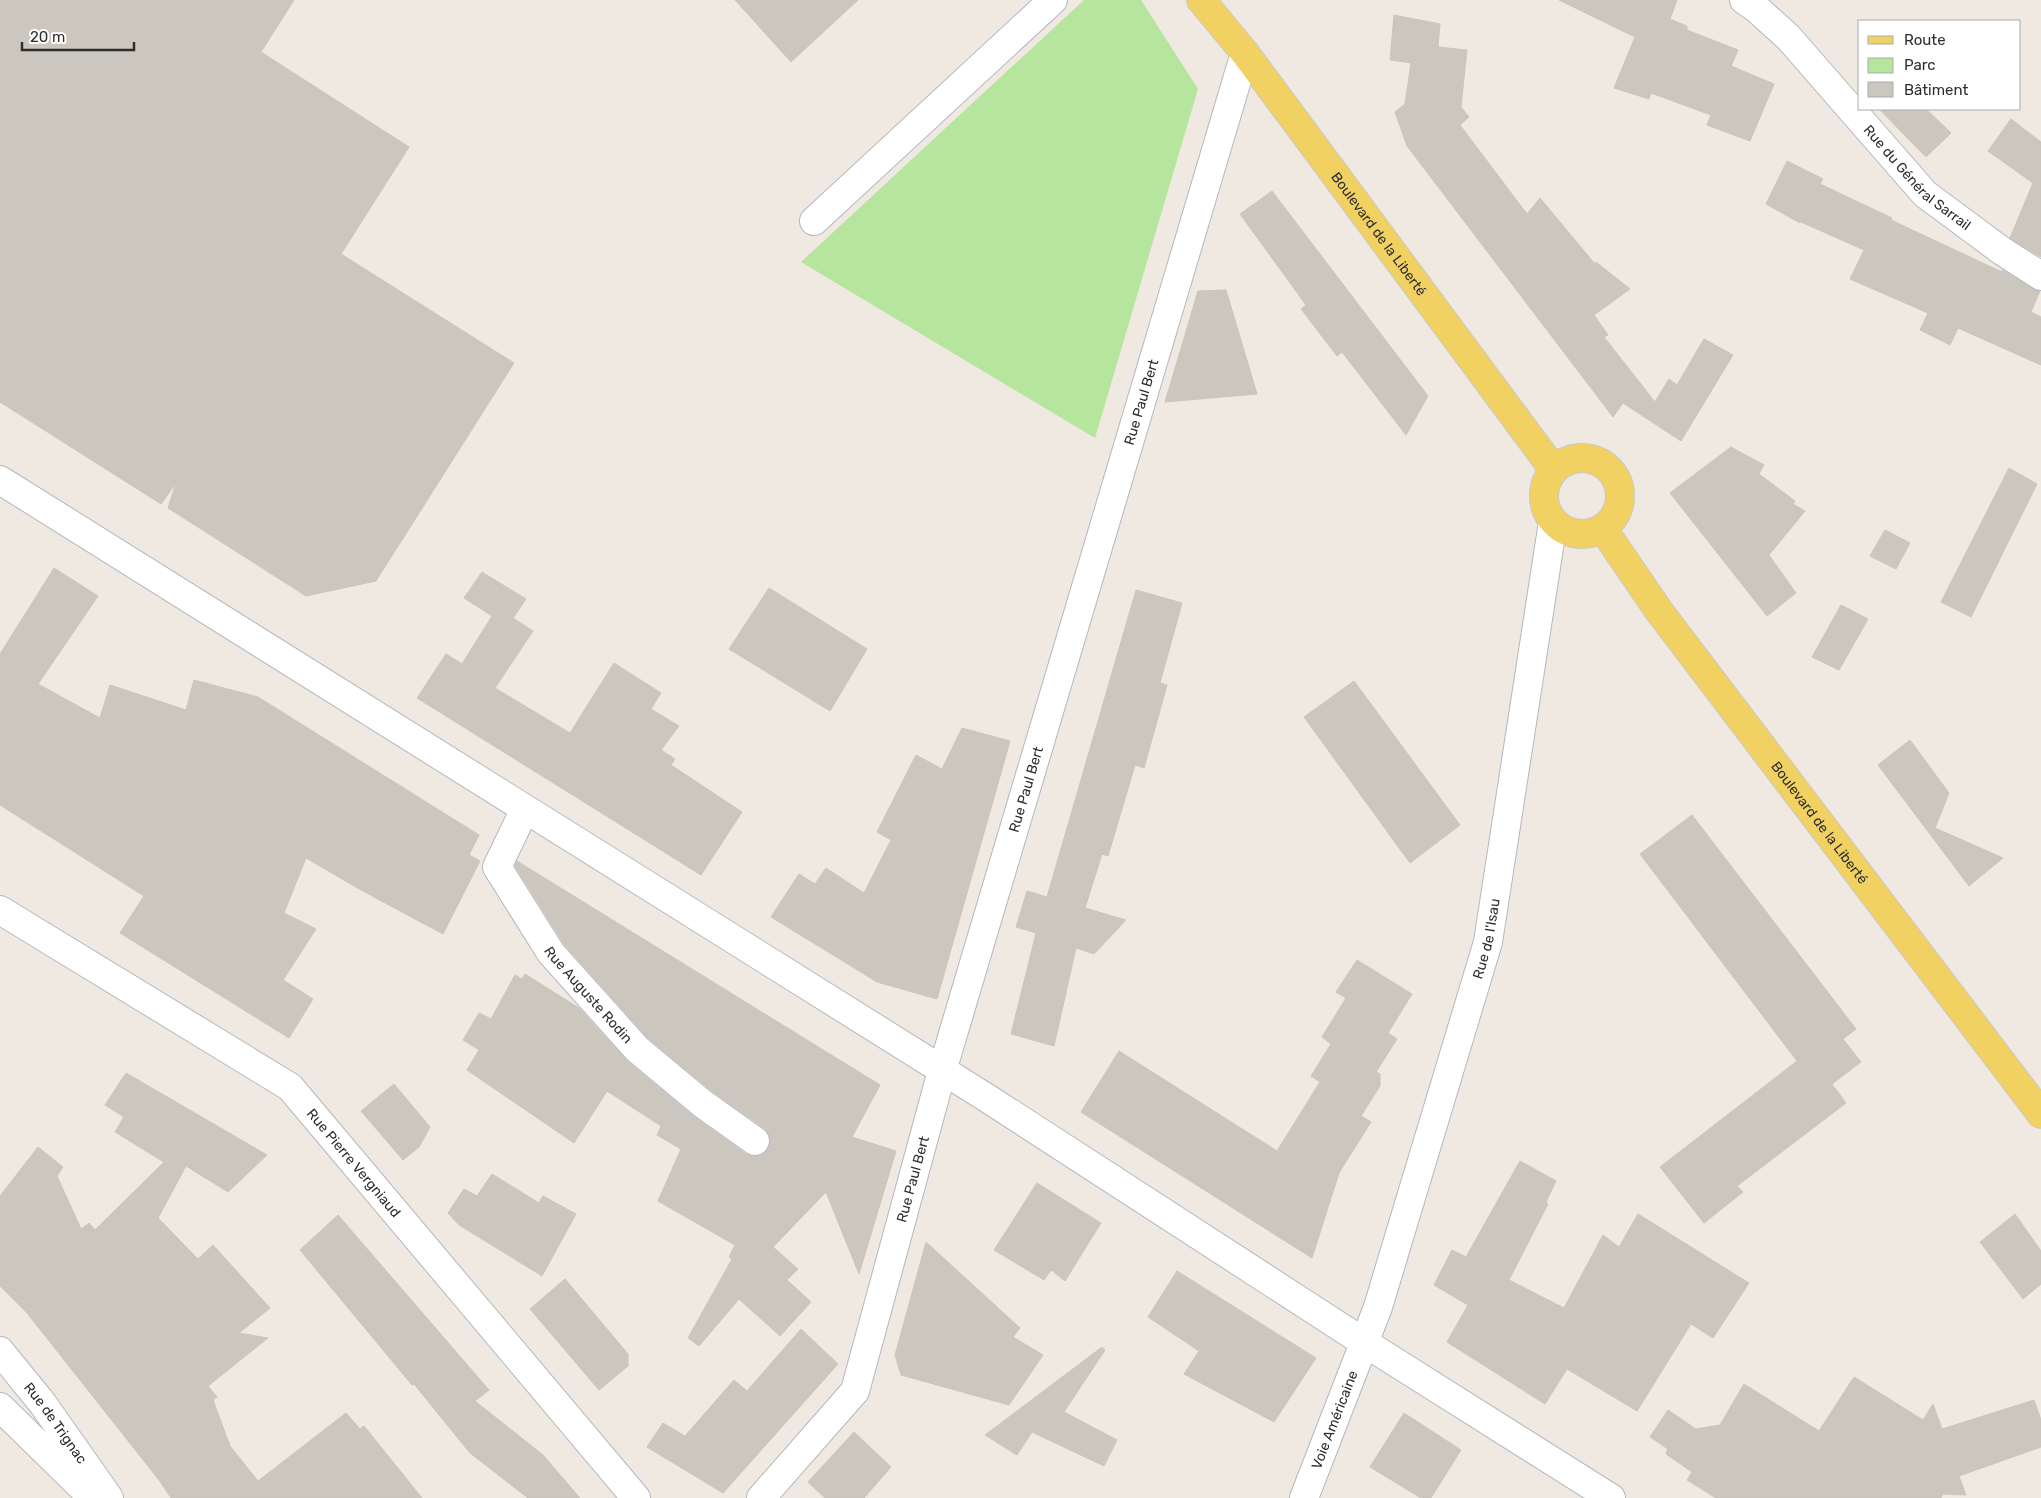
<svg xmlns="http://www.w3.org/2000/svg" width="2041" height="1498" font-family="Rubik,sans-serif">
<style>
.green{fill:#b6e59e}
.building{fill:#cbc7bf;stroke:#cbc5ba}
.lines{fill:none;stroke-linecap:round;stroke-linejoin:round}
.minor-casing{stroke:#b4b7c1;stroke-width:30}
.major-casing{stroke:#c9c9c9;stroke-width:30}
.minor{stroke:#fff;stroke-width:28}
.major{stroke:#f2d163;stroke-width:28}
.labels{text-anchor:middle;stroke-width:4;stroke-linejoin:round;paint-order:stroke}
.street-label{font-size:14px;fill:#2e2e2e;stroke:#fff}
</style>
<rect width="100%" height="100%" fill="#efe9e1"/>
<polygon class="green" points="1084,0 1141,0 1198,89 1095,438 801,262"/>
<g class="building">
<polygon points="0,0 294,0 261,52 409,147 341,254 514,363 376,581 306,596 168,508 176,483 161,504 0,402"/>
<polygon points="735,0 858,0 791,62"/>
<polygon points="1559,0 1677,0 1670,19 1687,26 1687,30 1738,50 1731,66 1774,84 1750,141 1707,125 1711,115 1651,93 1649,99 1614,88 1635,37"/>
<polygon points="1394,15 1440,24 1438,47 1467,50 1461,107 1469,117 1460,125 1527,214 1540,198 1595,264 1596,262 1630,289 1594,315 1608,335 1604,337 1655,402 1669,379 1677,385 1704,339 1733,355 1681,441 1623,403 1613,417 1407,146 1395,112 1405,104 1411,63 1390,60"/>
<polygon points="1879,109 1926,109 1951,133 1926,157"/>
<polygon points="2011,119 2041,142 2041,257 2010,238 2033,183 1988,151"/>
<polygon points="1787,161 1823,179 1820,184 1892,218 1891,220 2002,272 2002,270 2033,289 2040,291 2031,312 2041,317 2041,365 1958,328 1950,345 1920,330 1928,313 1850,279 1864,250 1801,222 1800,223 1766,204"/>
<polygon points="1272,191 1428,396 1406,435 1342,352 1337,356 1301,309 1306,305 1240,214"/>
<polygon points="1226,290 1257,394 1165,402 1198,291"/>
<polygon points="1731,447 1764,465 1759,474 1795,501 1793,504 1805,511 1769,555 1796,593 1767,616 1670,493"/>
<polygon points="2009,468 2037,484 1971,617 1941,602"/>
<polygon points="1885,530 1910,543 1896,569 1870,556"/>
<polygon points="54,568 98,596 38,684 100,718 110,685 186,710 194,680 258,697 479,835 469,855 480,861 443,934 361,890 306,858 284,913 316,929 283,980 313,999 289,1038 120,933 144,896 0,805 0,654"/>
<polygon points="482,572 526,599 513,618 533,631 495,688 570,733 614,663 661,693 651,709 679,726 661,750 675,759 671,765 742,812 701,875 417,698 446,654 462,664 492,616 464,598"/>
<polygon points="769,588 867,649 830,711 729,649"/>
<polygon points="1136,590 1182,603 1160,683 1167,685 1144,768 1135,765 1108,856 1102,854 1085,908 1126,920 1094,954 1076,948 1054,1046 1011,1034 1036,933 1016,927 1027,891 1047,897"/>
<polygon points="1841,605 1868,619 1839,670 1812,657"/>
<polygon points="1354,681 1460,825 1410,863 1304,717"/>
<polygon points="962,728 1010,741 937,999 877,982 771,917 799,874 815,884 826,868 864,893 891,840 877,832 916,755 942,769"/>
<polygon points="1910,740 1949,793 1935,828 2003,858 1969,886 1878,765"/>
<polygon points="1692,815 1856,1029 1843,1039 1861,1062 1832,1084 1846,1103 1737,1186 1743,1192 1704,1223 1660,1167 1797,1061 1640,854"/>
<polygon points="517,861 880,1085 852,1137 896,1151 859,1274 826,1192 773,1247 798,1269 787,1280 811,1302 780,1336 739,1299 699,1346 688,1338 732,1259 729,1257 735,1245 658,1201 681,1149 657,1135 661,1126 607,1091 574,1143 467,1070 479,1050 463,1040 479,1013 491,1019 515,975 522,979 525,974 579,1008 627,1061 693,1116 746,1154 753,1156 761,1155 767,1150 770,1143 769,1135 764,1128 713,1092 648,1038 564,944 515,866"/>
<polygon points="1357,960 1412,994 1388,1033 1397,1039 1376,1072 1380,1074 1380,1086 1361,1116 1371,1122 1339,1173 1312,1258 1081,1112 1119,1051 1277,1151 1320,1082 1311,1076 1331,1044 1322,1037 1346,998 1336,992"/>
<polygon points="126,1073 267,1155 228,1192 186,1166 158,1218 198,1259 213,1245 270,1308 239,1333 268,1338 208,1386 217,1397 213,1400 230,1446 258,1481 346,1413 360,1429 364,1426 422,1498 171,1498 159,1480 27,1313 0,1286 0,1196 38,1147 63,1167 57,1176 81,1229 89,1223 95,1230 164,1162 115,1132 124,1117 105,1105"/>
<polygon points="394,1084 430,1127 419,1147 403,1160 361,1111"/>
<polygon points="1520,1161 1556,1181 1546,1202 1548,1204 1509,1280 1564,1308 1603,1235 1619,1247 1638,1214 1749,1283 1713,1338 1691,1324 1637,1411 1567,1369 1545,1404 1447,1342 1468,1305 1434,1285 1452,1250 1466,1257"/>
<polygon points="492,1174 539,1203 543,1196 576,1214 542,1276 459,1225 448,1213 464,1189 477,1196"/>
<polygon points="1037,1183 1101,1223 1065,1281 1051,1270 1044,1280 994,1250"/>
<polygon points="2015,1214 2041,1251 2041,1284 2023,1299 1980,1242"/>
<polygon points="338,1215 489,1390 475,1401 543,1455 580,1498 528,1498 470,1453 414,1384 412,1385 300,1250"/>
<polygon points="926,1242 1020,1328 1013,1337 1043,1355 1009,1405 901,1375 895,1355"/>
<polygon points="1177,1271 1316,1358 1274,1422 1184,1374 1199,1351 1148,1317"/>
<polygon points="565,1279 628,1354 628,1366 599,1390 530,1309"/>
<polygon points="801,1329 838,1364 723,1493 647,1447 663,1423 685,1436 734,1380 747,1391"/>
<polygon points="1102,1347 1105,1350 1064,1412 1117,1440 1104,1466 1032,1432 1017,1455 985,1435"/>
<polygon points="1854,1377 1923,1420 1933,1404 1942,1429 2034,1400 2041,1420 2041,1447 1959,1476 1966,1495 1943,1494 1941,1498 1716,1498 1687,1480 1692,1472 1666,1454 1668,1449 1650,1437 1668,1410 1696,1429 1720,1425 1744,1384 1819,1431"/>
<polygon points="1404,1413 1461,1450 1431,1498 1421,1498 1370,1467"/>
<polygon points="854,1432 891,1467 864,1498 825,1498 808,1482"/>
</g>
<g class="lines">
<g class="minor-casing">
<g id="minor">
<path id="s1" d="M 1744,0 L 1757,9 L 1788,37 L 1925,194 L 2002,251 L 2041,276"/>
<polyline points="814,221 1053,0"/>
<polyline points="0,480 987,1098 1365,1343 1611,1498"/>
<path id="s2" d="M 525,809 L 497,867 L 551,953 L 637,1049 L 703,1104 L 755,1141"/>
<path id="s3" d="M 0,910 L 290,1087 L 636,1498"/>
<path id="s4" d="M 0,1351 L 43,1404 L 109,1498"/>
<polyline points="0,1407 93,1498"/>
<path id="s5" d="M 761,1498 L 855,1391 L 942,1071 L 1245,53"/>
<path id="s6" d="M 1304,1498 L 1378,1307 L 1488,942 L 1553,522"/>
</g>
</g>
<g class="major-casing">
<g id="major">
<path id="s7" d="M 1201,0 L 1245,53 L 1554,470"/>
<circle cx="1582" cy="496" r="38"/>
<path id="s8" d="M 1603,529 L 1659,611 L 2041,1114"/>
</g>
</g>
<use href="#minor" class="minor"/>
<use href="#major" class="major"/>
</g>
<g class="labels">
<g class="street-label">
<text dy="5" stroke="none"><textPath href="#s1" startOffset="249">Rue du Général Sarrail</textPath></text>
<text dy="5" stroke="none"><textPath href="#s7" startOffset="294">Boulevard de la Liberté</textPath></text>
<text dy="5" stroke="none"><textPath href="#s5" startOffset="1172">Rue Paul Bert</textPath></text>
<text dy="5" stroke="none"><textPath href="#s5" startOffset="768">Rue Paul Bert</textPath></text>
<text dy="5" stroke="none"><textPath href="#s8" startOffset="365">Boulevard de la Liberté</textPath></text>
<text dy="5" stroke="none"><textPath href="#s6" startOffset="589">Rue de l'Isau</textPath></text>
<text dy="5" stroke="none"><textPath href="#s2" startOffset="222">Rue Auguste Rodin</textPath></text>
<text dy="5" stroke="none"><textPath href="#s3" startOffset="439">Rue Pierre Vergniaud</textPath></text>
<text dy="5" stroke="none"><textPath href="#s5" startOffset="362">Rue Paul Bert</textPath></text>
<text dy="5" stroke="none"><textPath href="#s6" startOffset="84">Voie Américaine</textPath></text>
<text dy="5" stroke="none"><textPath href="#s4" startOffset="91">Rue de Trignac</textPath></text>
</g>
</g>
<rect x="1858" y="20" width="162" height="90" fill="#ffffff" stroke="#ababab"/>
<rect x="1868" y="36" width="25" height="8" fill="#f2d163" stroke="#ababab"/>
<text x="1904" y="45" font-size="15" fill="#2e2e2e">Route</text>
<rect x="1868" y="58" width="25" height="15" fill="#b6e59e" stroke="#ababab"/>
<text x="1904" y="70" font-size="15" fill="#2e2e2e">Parc</text>
<rect x="1868" y="82" width="25" height="15" fill="#cbc7bf" stroke="#ababab"/>
<text x="1904" y="95" font-size="15" fill="#2e2e2e">Bâtiment</text>
<path d="M22 42v8h112v-8" fill="none" stroke="#2e2e2e" stroke-width="2.5"/>
<text x="30" y="42" font-size="15" fill="#2e2e2e" stroke="#ffffff" stroke-width="4" paint-order="stroke">20 m</text>
</svg>
